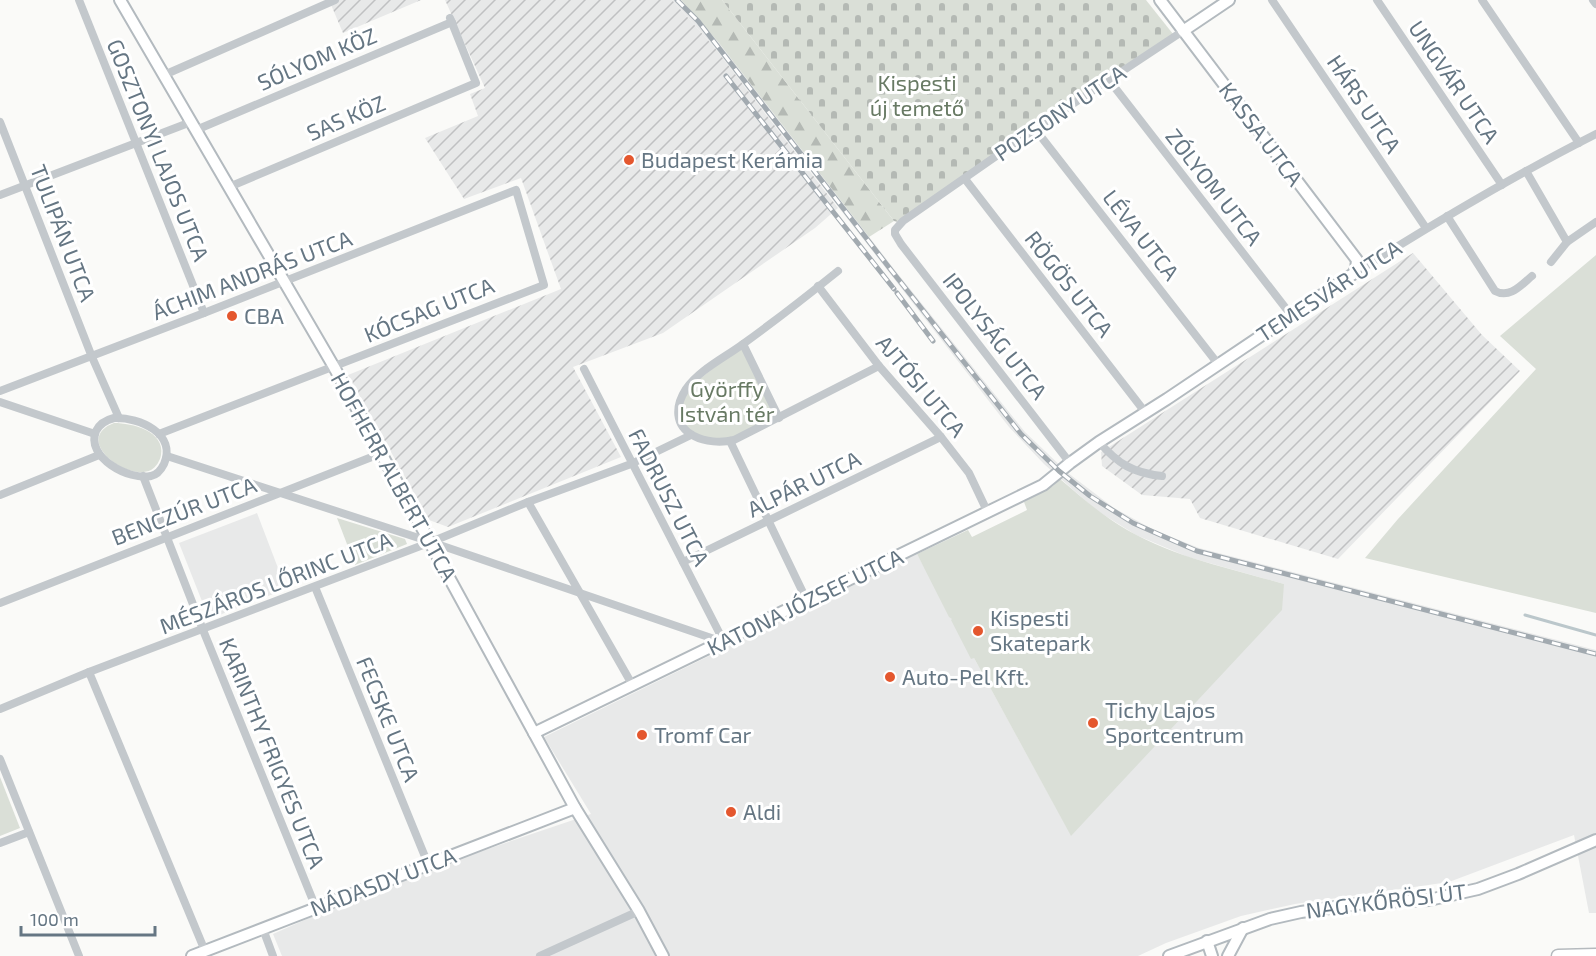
<svg xmlns="http://www.w3.org/2000/svg" width="1596" height="956" font-family="'Exo 2',sans-serif">
<style>
.built{fill:#e8e9e9}
.industrial{fill:url(#industrial-furrows)}
.green{fill:#dadfd7}
.forest{fill:url(#forest-firs)}
.cemetery{fill:url(#cemetery-stones)}
.lines{fill:none;stroke-linecap:round;stroke-linejoin:round}
.stream{stroke:#bbc7cb;stroke-width:3}
.secondary-casing{stroke:#b3babf;stroke-width:14}
.primary-casing{stroke:#b5babe;stroke-width:15}
.street{stroke:#c3c8cc;stroke-width:8}
.secondary{stroke:#fff;stroke-width:10}
.primary{stroke:#fff;stroke-width:12}
.rail-casing{stroke:#a2aab0;stroke-width:5}
.rail{stroke:#fff;stroke-width:3;stroke-dasharray:9;stroke-linecap:butt}
.poi-dot{fill:#e4572e;stroke:#fff;stroke-width:2}
.labels{text-anchor:middle;stroke-width:6;stroke-linejoin:round;paint-order:stroke}
.street-label{font-size:22px;fill:#657683;stroke:#fff}
.park-label{font-size:22px;fill:#687a64;stroke:#fff}
.poi-label{font-size:22px;fill:#657683;stroke:#fff;text-anchor:start}
</style>
<defs>
<pattern id="industrial-furrows" width="10" height="10" patternUnits="userSpaceOnUse" patternTransform="scale(1.5)"><rect width="10" height="10" fill="#e8e9e9"/><path d="M-1 1l2-2M0 10L10 0M9 11l2-2" fill="none" stroke="#c0c1c2"/></pattern>
<pattern id="forest-firs" width="22" height="20" patternUnits="userSpaceOnUse" patternTransform="scale(1.5)"><rect width="22" height="20" fill="#dadfd7"/><path d="M5 1l3.5 6h-7zM16 11l3.5 6h-7z" fill="#b4b9b4"/></pattern>
<pattern id="cemetery-stones" width="16" height="16" patternUnits="userSpaceOnUse" patternTransform="scale(1.5)"><rect width="16" height="16" fill="#dadfd7"/><path d="M2 7V4a2 2 0 0 1 4 0v3zM10 15v-3a2 2 0 0 1 4 0v3z" fill="#b4b9b4"/></pattern>
</defs>
<rect width="100%" height="100%" fill="#fafaf8"/>
<g class="built">
<polygon points="672,0 681,0 719,43 894,269 1025,432 1068,473 1114,508 1154,530 1199,548 1596,650 1596,913 1589,913 1574,835 1449,882 1295,904 1241,916 1166,943 1138,956 282,956 273,934 390,882 591,814 544,737 917,554 1071,835 1284,584 1188,557 1136,535 1096,510 1044,464 1009,427 715,48"/>
<polygon points="257,513 286,589 209,619 179,543"/>
</g>
<g class="industrial">
<polygon points="329,0 421,0 343,33"/>
<polygon points="445,0 672,0 715,48 838,208 815,228 663,333 573,367 621,457 448,527 429,520 348,375 561,289 521,178 464,199 425,138 478,116 470,94 485,88"/>
<polygon points="1413,253 1482,335 1520,371 1338,559 1200,518 1190,499 1142,495 1102,466 1101,452"/>
</g>
<g class="green">
<polygon points="1596,255 1596,613 1365,558 1398,519 1536,369 1500,336"/>
<polygon points="743,344 779,418 738,438 700,438 679,422 685,391"/>
<path d="M 114,423 C 132,423 165,431 161,455 C 160,461 156,467 151,470 C 126,482 72,439 114,423 Z"/>
<path d="M 1060,479 C 1079,495 1098,512 1119,525 C 1168,556 1229,568 1284,584 L 1282,610 L 1071,836 L 974,658 L 971,659 L 951,620 L 952,619 L 949,617 L 917,554 L 968,530 L 972,537 L 1027,510 L 1024,502 L 1053,486 Z"/>
<polygon points="337,518 405,539 407,544 355,565"/>
<polygon points="0,777 20,828 0,836"/>
</g>
<polygon class="forest" points="681,0 722,0 894,221 869,237 719,43"/>
<polygon class="cemetery" points="722,0 1146,0 1173,34 902,223 894,221"/>
<g class="lines">
<polyline class="stream" points="1525,615 1596,635"/>
<g class="secondary-casing">
<g id="secondary">
<polyline points="120,0 334,367 575,808 639,911 663,956"/>
<polyline points="1183,31 1229,0"/>
<polyline points="534,733 1043,485 1070,463 1099,442 1167,399 1353,274 1356,269 1357,260 1160,0"/>
<polyline points="1207,941 1212,956"/>
<polyline points="192,956 575,808"/>
<polyline points="1169,956 1270,919 1301,912 1365,903 1429,900 1478,889 1518,874 1596,840"/>
<polyline points="1228,956 1243,928"/>
</g>
</g>
<g class="primary-casing">
<polyline id="primary" points="1558,956 1596,955"/>
</g>
<g class="street">
<polyline points="79,0 204,313"/>
<polyline points="1272,0 1426,228"/>
<polyline points="1377,0 1502,185"/>
<polyline points="1482,0 1579,143"/>
<polyline points="1593,0 1596,4"/>
<polyline points="164,75 335,0"/>
<polyline points="1109,80 1291,315"/>
<polyline points="0,122 92,357 119,418"/>
<polyline points="1035,129 1218,364"/>
<polyline points="196,130 452,22"/>
<polyline points="1526,171 1567,242 1596,222"/>
<polyline points="965,179 1145,412"/>
<polyline points="229,187 476,83 450,18"/>
<polyline points="0,195 191,122"/>
<path d="M 1447,216 L 1495,291 C 1510,299 1521,285 1532,276"/>
<polyline points="1551,262 1567,242"/>
<path d="M 1356,269 L 1366,266 C 1441,219 1517,174 1596,134"/>
<path d="M 838,271 C 807,296 775,321 743,344 C 724,358 699,370 686,389 C 675,406 674,426 694,436 C 705,442 721,443 734,440 L 879,366"/>
<polyline points="818,286 879,366 941,437 969,473 988,513"/>
<polyline points="743,344 779,418"/>
<polyline points="584,369 724,642"/>
<polyline points="0,391 204,313 516,190 544,285 159,434"/>
<polyline points="0,402 95,434"/>
<path d="M 114,418 C 140,417 177,434 164,464 C 161,470 157,475 151,476 C 129,481 85,457 96,431 C 100,423 106,420 114,418 Z"/>
<polyline points="730,441 807,601"/>
<path d="M 1099,442 C 1118,464 1133,473 1162,476"/>
<polyline points="167,456 431,542 723,642"/>
<polyline points="1070,463 901,244 895,234 895,230 903,221 1035,129 1183,31"/>
<polyline points="143,476 203,630 316,908"/>
<polyline points="0,495 99,455"/>
<polyline points="528,502 633,686"/>
<polyline points="683,562 941,437"/>
<polyline points="315,587 428,864"/>
<polyline points="0,603 382,453"/>
<polyline points="89,672 205,951"/>
<polyline points="0,709 89,672 431,542 528,502 631,464 691,435"/>
<polyline points="0,759 79,956"/>
<polyline points="0,843 29,832"/>
<polyline points="263,929 273,956"/>
<polyline points="540,956 639,911"/>
</g>
<use href="#secondary" class="secondary"/>
<use href="#primary" class="primary"/>
<g class="rail-casing">
<g id="rail">
<polyline points="677,0 698,21 891,270 1021,434 1059,471 1090,496 1133,523 1197,551 1596,654"/>
<polyline points="726,76 894,289"/>
<polyline points="897,293 933,341"/>
</g>
</g>
<use href="#rail" class="rail"/>
</g>
<g class="poi-dot">
<circle cx="629" cy="160" r="6"/>
<circle cx="232" cy="316" r="6"/>
<circle cx="978" cy="631" r="6"/>
<circle cx="890" cy="677" r="6"/>
<circle cx="1093" cy="723" r="6"/>
<circle cx="642" cy="735" r="6"/>
<circle cx="731" cy="812" r="6"/>
</g>
<g class="labels">
<g class="street-label">
<text transform="translate(317 59) rotate(-23)" y="8">SÓLYOM KÖZ</text>
<text transform="translate(1454 82) rotate(56)" y="8">UNGVÁR UTCA</text>
<text transform="translate(1364 104) rotate(56)" y="8">HÁRS UTCA</text>
<text transform="translate(1060 113) rotate(-34)" y="8">POZSONY UTCA</text>
<text transform="translate(346 118) rotate(-23)" y="8">SAS KÖZ</text>
<text transform="translate(1261 134) rotate(53)" y="8">KASSA UTCA</text>
<text transform="translate(158 150) rotate(68)" y="8">GOSZTONYI LAJOS UTCA</text>
<text transform="translate(1214 187) rotate(52)" y="8">ZÓLYOM UTCA</text>
<text transform="translate(63 233) rotate(69)" y="8">TULIPÁN UTCA</text>
<text transform="translate(1141 235) rotate(52)" y="8">LÉVA UTCA</text>
<text transform="translate(252 275) rotate(-21)" y="8">ÁCHIM ANDRÁS UTCA</text>
<text transform="translate(1069 284) rotate(52)" y="8">RÖGÖS UTCA</text>
<text transform="translate(1329 291) rotate(-33)" y="8">TEMESVÁR UTCA</text>
<text transform="translate(429 310) rotate(-22)" y="8">KÓCSAG UTCA</text>
<text transform="translate(995 336) rotate(52)" y="8">IPOLYSÁG UTCA</text>
<text transform="translate(921 386) rotate(50)" y="8">AJTÓSI UTCA</text>
<text transform="translate(394 477) rotate(61)" y="8">HOFHERR ALBERT UTCA</text>
<text transform="translate(804 484) rotate(-26)" y="8">ALPÁR UTCA</text>
<text transform="translate(669 497) rotate(63)" y="8">FADRUSZ UTCA</text>
<text transform="translate(184 511) rotate(-21)" y="8">BENCZÚR UTCA</text>
<text transform="translate(276 583) rotate(-21)" y="8">MÉSZÁROS LŐRINC UTCA</text>
<text transform="translate(805 602) rotate(-26)" y="8">KATONA JÓZSEF UTCA</text>
<text transform="translate(388 719) rotate(68)" y="8">FECSKE UTCA</text>
<text transform="translate(272 753) rotate(68)" y="8">KARINTHY FRIGYES UTCA</text>
<text transform="translate(383 882) rotate(-21)" y="8">NÁDASDY UTCA</text>
<text transform="translate(1386 901) rotate(-7)" y="8">NAGYKŐRÖSI ÚT</text>
</g>
<g class="park-label">
<text x="917" y="91">Kispesti<tspan x="917" dy="25">új temető</tspan></text>
<text x="727" y="397">Györffy<tspan x="727" dy="25">István tér</tspan></text>
</g>
<g class="poi-label">
<text x="641" y="168">Budapest Kerámia</text>
<text x="244" y="324">CBA</text>
<text x="990" y="626">Kispesti<tspan x="990" dy="25">Skatepark</tspan></text>
<text x="902" y="685">Auto-Pel Kft.</text>
<text x="1105" y="718">Tichy Lajos<tspan x="1105" dy="25">Sportcentrum</tspan></text>
<text x="654" y="743">Tromf Car</text>
<text x="743" y="820">Aldi</text>
</g>
</g>
<path d="M21 926v9h134v-9" fill="none" stroke="#657683" stroke-width="3"/>
<text x="30" y="926" font-size="18" fill="#657683" stroke="#ffffff" stroke-width="4.5" paint-order="stroke">100 m</text>
</svg>
